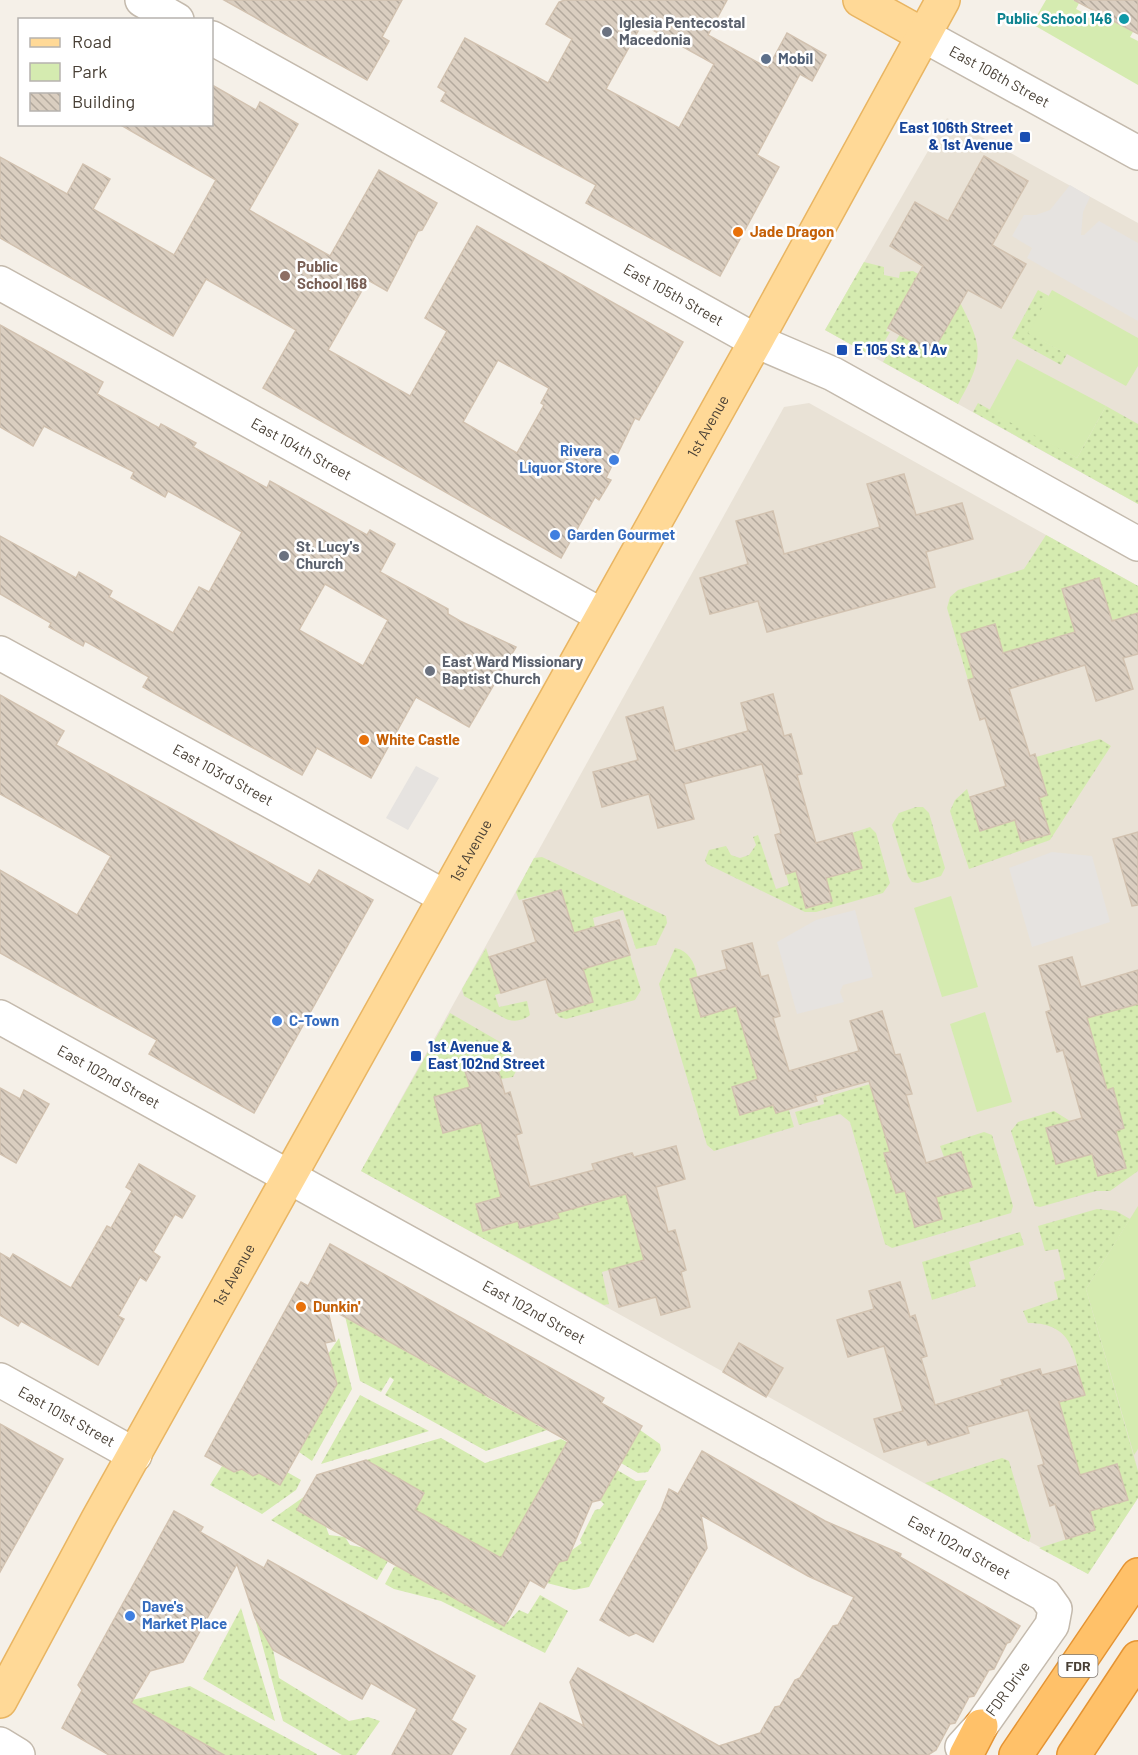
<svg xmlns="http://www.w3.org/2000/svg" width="1138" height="1755" font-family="Barlow,sans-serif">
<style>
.residential{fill:#e9e2d6}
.grass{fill:url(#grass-dots)}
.green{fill:#d5ebb0}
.parking{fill:#e6e3e0}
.building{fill:url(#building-back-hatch);stroke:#d2c2b0;stroke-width:1.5;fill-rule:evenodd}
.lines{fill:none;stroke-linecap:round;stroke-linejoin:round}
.minor-casing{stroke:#c4baad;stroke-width:36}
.major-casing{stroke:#e9b562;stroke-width:36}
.highway-casing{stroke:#e59433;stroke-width:36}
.minor{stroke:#fff;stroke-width:33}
.major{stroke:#ffd997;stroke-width:33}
.highway{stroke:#ffc169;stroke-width:33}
.culture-dot{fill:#0f9aa8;stroke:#fff;stroke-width:2}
.worship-dot{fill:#6b7280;stroke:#fff;stroke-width:2}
.service-dot{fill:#5c6f8a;stroke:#fff;stroke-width:2}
.transit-dot{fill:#1a4fb4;stroke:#fff;stroke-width:2}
.food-dot{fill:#e8710a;stroke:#fff;stroke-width:2}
.education-dot{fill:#8d6e63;stroke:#fff;stroke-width:2}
.shop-dot{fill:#3f7fe0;stroke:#fff;stroke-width:2}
.labels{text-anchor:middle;stroke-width:5;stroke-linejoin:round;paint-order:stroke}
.shield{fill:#fff;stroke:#807972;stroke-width:1.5}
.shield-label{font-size:14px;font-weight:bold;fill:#494036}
.culture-label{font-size:15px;font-weight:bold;fill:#0d838f;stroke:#fff;text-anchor:end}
.worship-label{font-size:15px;font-weight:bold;fill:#5b616d;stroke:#fff;text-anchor:start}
.service-label{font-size:15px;font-weight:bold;fill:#4e5e75;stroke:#fff;text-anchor:start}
.street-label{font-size:15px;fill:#494036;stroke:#fff}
.transit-label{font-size:15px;font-weight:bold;fill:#164399;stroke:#fff;text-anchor:start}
.food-label{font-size:15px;font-weight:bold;fill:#c56008;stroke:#fff;text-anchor:start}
.education-label{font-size:15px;font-weight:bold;fill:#785e54;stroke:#fff;text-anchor:start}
.shop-label{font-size:15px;font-weight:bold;fill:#366cbe;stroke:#fff;text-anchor:start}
</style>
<defs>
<pattern id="grass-dots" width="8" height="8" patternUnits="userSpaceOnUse" patternTransform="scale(1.5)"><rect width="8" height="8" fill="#d5ebb0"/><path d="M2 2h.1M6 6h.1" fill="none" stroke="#b8cb98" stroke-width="1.8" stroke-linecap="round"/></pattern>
<pattern id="building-back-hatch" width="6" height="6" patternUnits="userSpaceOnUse" patternTransform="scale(1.5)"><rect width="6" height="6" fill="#dacec0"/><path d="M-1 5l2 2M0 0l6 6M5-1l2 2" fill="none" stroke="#b3a99d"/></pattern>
</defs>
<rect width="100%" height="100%" fill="#f5f0e8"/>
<g class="residential">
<polygon points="947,118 1138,223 1138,504 825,330"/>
<polygon points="809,403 1138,586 1138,1498 1088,1574 361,1171 784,407"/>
</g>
<g class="grass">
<polygon points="864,262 884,267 884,275 899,278 900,272 913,271 924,277 905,299 886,331 890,332 875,358 825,330"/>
<polygon points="1038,290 1049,296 1029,333 1067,354 1061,365 1012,338"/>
<path d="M 956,294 C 981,346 988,352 958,404 L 883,362 L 900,334 L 932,353 L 949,323 Z"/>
<polygon points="978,403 1077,458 1106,406 1138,424 1138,504 973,412"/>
<polygon points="1046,535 1138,586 1138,613 1112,621 1099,578 1062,589 1075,632 1003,653 994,625 974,678 968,680 947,608 950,597 958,590 1024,569"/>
<polygon points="1100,739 1111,746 1050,840 969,869 950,811 955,800 967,789 980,830 1015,820 1021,842 1049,834 1039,798 1047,795 1036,757"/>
<polygon points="916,807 923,807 929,813 945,868 941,876 918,883 912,882 908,876 892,825 899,813"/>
<polygon points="870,827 876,833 890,883 883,893 816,912 805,912 707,864 705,860 709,850 726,846 731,855 740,858 749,855 756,845 753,837 758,835 776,889 789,885 786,874 796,871 806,908 832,901 826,878 862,868 852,833"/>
<polygon points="542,857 666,916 667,923 656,945 636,949 623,910 593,918 595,927 574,933 561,890 519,900 516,892 534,858"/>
<path d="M 486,948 L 501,993 L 495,995 L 499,1007 L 527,1001 L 530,1015 C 523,1021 514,1022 506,1019 L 464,996 L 462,989 Z"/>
<path d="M 675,948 C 702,953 699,994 701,1016 L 736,1006 L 758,1079 L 732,1087 L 740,1115 L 773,1105 L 776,1113 L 789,1110 L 794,1127 L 714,1151 L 707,1145 L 659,984 Z"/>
<polygon points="630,955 641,990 635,1000 566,1019 559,1017 556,1013 593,1002 583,969"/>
<polygon points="1138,1004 1138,1171 1110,1191 1096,1191 1040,1207 1035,1206 1011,1131 1018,1122 1054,1111 1070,1121 1046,1129 1056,1164 1092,1154 1098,1175 1126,1168 1116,1131 1124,1128 1113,1088 1107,1090 1087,1018"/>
<polygon points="450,1013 507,1046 516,1071 513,1077 501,1079 495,1059 465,1068 470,1087 434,1097 444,1133 481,1123 501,1197 476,1204 483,1230 518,1221 520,1228 558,1218 557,1213 626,1194 644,1260 602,1272 609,1304 604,1305 361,1171"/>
<polygon points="870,1084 890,1152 884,1154 896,1193 905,1191 915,1227 942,1219 936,1197 971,1187 961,1152 944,1157 940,1146 984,1132 992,1135 1013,1206 1011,1213 892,1248 885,1244 850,1122 840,1114 799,1125 795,1112 824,1104 823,1098"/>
<path d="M 1097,1209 L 1116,1211 L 1130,1219 L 1086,1289 L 1138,1471 L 1138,1498 L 1088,1574 L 1039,1548 L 1095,1530 L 1090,1511 L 1127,1499 L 1117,1464 L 1080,1475 L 1059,1402 L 1084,1394 C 1074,1357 1076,1323 1028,1323 L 1023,1311 L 1058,1299 L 1054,1282 L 1065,1279 L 1058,1249 L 1045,1251 L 1038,1226 Z"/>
<polygon points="1020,1232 1024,1245 969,1262 976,1286 932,1300 922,1262"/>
<polygon points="345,1316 387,1341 395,1341 398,1347 464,1384 468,1378 488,1390 485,1396 518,1414 526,1412 538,1419 535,1424 547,1430 486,1451 385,1395 394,1380 390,1377 381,1392 360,1381"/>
<polygon points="339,1338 352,1389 312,1461 299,1452 337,1384 328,1354"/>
<polygon points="360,1395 429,1431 321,1464"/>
<polygon points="640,1430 660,1444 661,1450 648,1472 638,1473 621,1463"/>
<polygon points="441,1438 485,1463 561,1439 567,1442 498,1564 412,1515 424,1493 366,1460"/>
<polygon points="1002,1458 1009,1461 1031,1536 1029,1542 925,1483"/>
<polygon points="222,1466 234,1472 242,1469 253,1475 259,1473 276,1483 283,1480 287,1472 301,1480 296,1490 262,1514 210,1485"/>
<polygon points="617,1470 636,1481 647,1480 589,1587 574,1590 547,1583 559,1562 567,1560 572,1550 582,1543 580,1540 595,1510 600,1509 604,1504 600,1500"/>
<polygon points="305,1496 297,1510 326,1527 329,1535 345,1537 350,1545 365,1548 388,1561 377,1580 271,1520"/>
<polygon points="397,1566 504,1626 519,1610 528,1614 540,1595 568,1611 545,1653 441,1601 394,1589 385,1584 394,1567"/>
<polygon points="241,1608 275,1721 203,1679"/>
<polygon points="255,1618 273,1650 279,1678 349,1721 368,1717 380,1721 356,1755 342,1755 283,1721"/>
<polygon points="190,1686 317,1754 317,1755 224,1755 134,1704 129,1705 128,1701"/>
</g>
<g class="green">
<polygon points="1046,0 1073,0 1079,3 1076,9 1092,17 1096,12 1133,32 1130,37 1138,41 1138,85 1032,24"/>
<polygon points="1052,290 1138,338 1138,366 1126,386 1028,333"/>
<polygon points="1017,359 1106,406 1077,458 989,411"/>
<polygon points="951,896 978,987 942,997 914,908"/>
<polygon points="985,1012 1012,1102 977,1112 950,1024"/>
<polygon points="1138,1206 1138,1449 1134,1455 1086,1289"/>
</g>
<g class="parking">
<polygon points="1070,185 1090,197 1083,212 1081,235 1084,235 1099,221 1138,243 1138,321 1027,258 1032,248 1012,236 1024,215 1036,215 1050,210"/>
<polygon points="416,766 439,778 408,830 386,818"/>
<polygon points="1052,852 1092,856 1110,922 1032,947 1009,868"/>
<polygon points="855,910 873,977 843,985 840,992 844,1002 797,1014 777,942 816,920"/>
</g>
<g class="building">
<polygon points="224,0 402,0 382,37 389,41 367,80"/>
<path d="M 565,0 L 727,0 L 708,35 L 768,68 L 787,33 L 826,55 L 812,81 L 800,74 L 757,155 L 779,167 L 720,276 L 586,203 L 596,185 L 441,101 L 446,92 L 438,87 L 465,38 L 548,83 L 572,39 L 546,24 L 559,2 ZM 642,24 L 714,64 L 679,128 L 606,89 Z"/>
<polygon points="1074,0 1138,0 1138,34 1123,26"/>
<path d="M 212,85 L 256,110 L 260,102 L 298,124 L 249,210 L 330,256 L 379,170 L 437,203 L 422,230 L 418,231 L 387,291 L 368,280 L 328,350 L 410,396 L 447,331 L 425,318 L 477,226 L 683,342 L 639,420 L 635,418 L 606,478 L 611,480 L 599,500 L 595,497 L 561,558 L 263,388 L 296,330 L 206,279 L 173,336 L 0,238 L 0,157 L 67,194 L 83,164 L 110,179 L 93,209 L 174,255 L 216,180 L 119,124 L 212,124 ZM 498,360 L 549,388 L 541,403 L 544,405 L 517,453 L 463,422 Z"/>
<polygon points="984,156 1028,181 992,245 1026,264 1001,308 968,290 932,353 888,328 923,266 890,246 915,202 948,221"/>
<path d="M 0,325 L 103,382 L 97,394 L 159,428 L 161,424 L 196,443 L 193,447 L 267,488 L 270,481 L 367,535 L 370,530 L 395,544 L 380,572 L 448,609 L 448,614 L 460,621 L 516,647 L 469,727 L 416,697 L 371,778 L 317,748 L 302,775 L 143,687 L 149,677 L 85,641 L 83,646 L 49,627 L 51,623 L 0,594 L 0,536 L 76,578 L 79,572 L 112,591 L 109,597 L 173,633 L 199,587 L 209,592 L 242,532 L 168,491 L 165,497 L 131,478 L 134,472 L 44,426 L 33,446 L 0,427 ZM 325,584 L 388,620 L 363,666 L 299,630 Z"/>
<polygon points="904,474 916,515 962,503 973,539 926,552 935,587 767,632 758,601 710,614 700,578 748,564 736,521 773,511 784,554 880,527 867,484"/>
<polygon points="1099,578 1112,621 1138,613 1138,654 1123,658 1133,689 1096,701 1085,665 1009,689 1030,756 1035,754 1047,795 1039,798 1050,834 1021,842 1015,820 980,831 970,797 1006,786 985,718 980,720 968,680 974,678 961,634 995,624 1003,653 1075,632 1062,589"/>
<polygon points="773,694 784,736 791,734 802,774 797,775 816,843 852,833 862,868 826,878 832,901 806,908 796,871 786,874 775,835 781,833 762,764 684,784 694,819 658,828 649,794 602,807 593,772 638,760 626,717 663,707 675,751 748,731 741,703"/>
<polygon points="0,695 64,731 56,745 279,868 310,885 319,870 373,900 254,1113 149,1054 157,1040 0,953 0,870 77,915 111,856 0,794"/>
<polygon points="1138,832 1138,905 1132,906 1113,839"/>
<polygon points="561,890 574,933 619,920 630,955 583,969 593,1002 556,1013 546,979 501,993 489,957 536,942 523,901"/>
<polygon points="752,943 761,977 768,975 780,1016 773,1018 789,1071 859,1051 850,1021 882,1011 895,1055 900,1054 912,1094 906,1095 926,1163 961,1152 972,1187 936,1197 942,1219 915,1227 905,1191 896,1193 884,1153 890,1152 869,1081 815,1096 817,1101 776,1113 773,1105 740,1115 732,1087 758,1079 736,1006 701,1017 690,979 727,969 722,951"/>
<polygon points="1072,957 1081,987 1138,970 1138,1004 1087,1018 1107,1090 1113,1088 1124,1128 1116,1131 1126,1168 1098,1176 1092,1154 1056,1164 1046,1128 1082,1118 1063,1050 1057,1052 1046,1012 1051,1010 1039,966"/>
<polygon points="495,1059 505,1094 510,1092 522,1133 516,1135 530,1187 594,1170 592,1164 632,1153 634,1157 676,1146 685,1179 656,1187 668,1232 675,1230 686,1270 681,1272 690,1307 661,1315 656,1297 619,1307 609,1270 644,1260 626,1194 557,1213 559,1218 520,1228 518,1221 483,1231 476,1204 501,1197 481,1123 443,1133 434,1097 470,1087 464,1068"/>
<polygon points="0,1088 20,1099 24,1090 49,1104 16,1163 0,1154"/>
<polygon points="139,1164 195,1196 182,1218 175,1214 153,1252 160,1257 146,1281 140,1277 118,1316 124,1319 98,1365 21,1321 18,1326 0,1315 0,1253 10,1259 13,1254 71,1288 107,1226 111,1228 132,1191 126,1187"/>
<polygon points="330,1244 604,1398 601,1403 642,1426 600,1500 592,1502 567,1560 559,1562 544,1588 530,1580 504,1626 297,1510 317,1475 366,1460 424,1493 415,1510 501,1558 568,1441 327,1307 335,1341 325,1343 337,1384 280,1485 259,1473 253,1476 242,1469 234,1472 205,1456 301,1282 308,1286"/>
<polygon points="900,1282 910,1317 915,1315 927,1356 921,1358 935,1405 1003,1385 1001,1380 1040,1369 1042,1375 1076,1366 1085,1395 1059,1402 1080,1475 1117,1464 1128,1500 1090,1511 1095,1530 1066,1539 1055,1504 1050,1506 1038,1466 1044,1464 1028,1410 967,1427 969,1433 928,1445 926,1440 884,1452 874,1419 903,1411 884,1346 848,1357 837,1320 874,1309 869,1291"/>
<polygon points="739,1343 783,1368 766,1397 723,1372"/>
<polygon points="0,1424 63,1459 0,1572"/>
<polygon points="702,1451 825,1521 901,1554 900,1557 1020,1626 1010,1642 1007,1643 994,1669 989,1670 974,1696 969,1697 955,1723 950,1724 936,1750 928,1755 511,1755 540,1703 584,1726 570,1682 578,1668 719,1746 760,1733 775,1707 780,1706 795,1680 800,1678 833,1626 838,1625 854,1597 808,1576 701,1515 707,1548 653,1642 636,1633 629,1636 600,1620 661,1510 669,1489 678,1494"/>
<polygon points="174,1511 203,1527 200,1532 264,1568 268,1560 475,1676 451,1720 466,1729 451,1755 392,1755 417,1709 371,1683 362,1699 273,1650 255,1618 237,1564 183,1662 150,1671 131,1703 224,1755 109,1755 62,1728 82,1690 78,1685"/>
</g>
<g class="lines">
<g class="minor-casing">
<g id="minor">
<polyline points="142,0 177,20"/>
<path id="s1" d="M 923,35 L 1138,153"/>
<path id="s2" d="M 212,38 L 756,341 L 833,374 L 1138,544"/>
<path id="s3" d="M 0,283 L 601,615"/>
<path id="s4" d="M 0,653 L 445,897"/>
<path id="s5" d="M 0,1017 L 1045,1595 L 1055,1609 L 1052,1625 L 981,1726 L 962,1747"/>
<path id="s6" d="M 0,1380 L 135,1455"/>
<polyline points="0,1744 18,1755"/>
</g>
</g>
<g class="major-casing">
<g id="major">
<polyline points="860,0 923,35"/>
<path id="s7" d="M 0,1701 L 98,1519 L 756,341 L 943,0"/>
</g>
</g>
<g class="highway-casing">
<g id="highway">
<polyline points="966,1755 981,1726"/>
<polyline points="1016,1755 1138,1575"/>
<polyline points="1074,1755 1138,1658"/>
</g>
</g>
<use href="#minor" class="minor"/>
<use href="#major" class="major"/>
<use href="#highway" class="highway"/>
</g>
<circle class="culture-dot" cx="1124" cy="19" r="6"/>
<g class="worship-dot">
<circle cx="607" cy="32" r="6"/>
<circle cx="284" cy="556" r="6"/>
<circle cx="430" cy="671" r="6"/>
</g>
<circle class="service-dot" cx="766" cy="59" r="6"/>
<g class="transit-dot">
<rect x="1019" y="131" width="12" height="12" rx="3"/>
<rect x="836" y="344" width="12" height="12" rx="3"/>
<rect x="410" y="1050" width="12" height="12" rx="3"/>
</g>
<g class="food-dot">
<circle cx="738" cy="232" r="6"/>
<circle cx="364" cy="740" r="6"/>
<circle cx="301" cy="1307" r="6"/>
</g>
<circle class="education-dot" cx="285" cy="276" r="6"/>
<g class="shop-dot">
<circle cx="614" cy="460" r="6"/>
<circle cx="555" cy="535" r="6"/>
<circle cx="277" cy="1021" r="6"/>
<circle cx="130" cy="1616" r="6"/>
</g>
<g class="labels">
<rect class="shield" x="1058.5" y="1655" width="39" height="22" rx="4.5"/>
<g class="shield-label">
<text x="1078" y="1671">FDR</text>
</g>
<g class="culture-label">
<text x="1112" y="24">Public School 146</text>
</g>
<g class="worship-label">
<text x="619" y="28">Iglesia Pentecostal<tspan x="619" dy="17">Macedonia</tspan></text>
<text x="296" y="552">St. Lucy's<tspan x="296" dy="17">Church</tspan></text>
<text x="442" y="667">East Ward Missionary<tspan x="442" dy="17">Baptist Church</tspan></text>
</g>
<g class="service-label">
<text x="778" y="64">Mobil</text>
</g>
<g class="street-label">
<text dy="5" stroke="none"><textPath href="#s1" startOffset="87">East 106th Street</textPath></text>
<text dy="5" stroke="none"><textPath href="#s2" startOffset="528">East 105th Street</textPath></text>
<text dy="5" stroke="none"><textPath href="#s7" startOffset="1458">1st Avenue</textPath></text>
<text dy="5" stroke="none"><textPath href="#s3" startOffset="344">East 104th Street</textPath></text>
<text dy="5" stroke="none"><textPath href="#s4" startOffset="254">East 103rd Street</textPath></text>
<text dy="5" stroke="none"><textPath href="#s7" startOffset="972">1st Avenue</textPath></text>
<text dy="5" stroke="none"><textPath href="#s5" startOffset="124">East 102nd Street</textPath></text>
<text dy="5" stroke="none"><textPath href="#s7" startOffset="486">1st Avenue</textPath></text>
<text dy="5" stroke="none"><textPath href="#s5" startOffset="610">East 102nd Street</textPath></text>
<text dy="5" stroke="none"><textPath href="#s6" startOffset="76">East 101st Street</textPath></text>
<text dy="5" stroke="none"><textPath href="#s5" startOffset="1096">East 102nd Street</textPath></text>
<text transform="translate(1008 1689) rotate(-54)" y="5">FDR Drive</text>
</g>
<g class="transit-label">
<text x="1013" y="133" text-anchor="end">East 106th Street<tspan x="1013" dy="17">&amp; 1st Avenue</tspan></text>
<text x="854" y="355">E 105 St &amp; 1 Av</text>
<text x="428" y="1052">1st Avenue &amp;<tspan x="428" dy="17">East 102nd Street</tspan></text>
</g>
<g class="food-label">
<text x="750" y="237">Jade Dragon</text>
<text x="376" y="745">White Castle</text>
<text x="313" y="1312">Dunkin'</text>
</g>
<g class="education-label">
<text x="297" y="272">Public<tspan x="297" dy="17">School 168</tspan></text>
</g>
<g class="shop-label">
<text x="602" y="456" text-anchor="end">Rivera<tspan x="602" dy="17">Liquor Store</tspan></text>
<text x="567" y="540">Garden Gourmet</text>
<text x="289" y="1026">C-Town</text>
<text x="142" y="1612">Dave's<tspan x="142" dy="17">Market Place</tspan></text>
</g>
</g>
<rect x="18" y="18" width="195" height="108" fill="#ffffff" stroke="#b6b3af" stroke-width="1.5"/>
<rect x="30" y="38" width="30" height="9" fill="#ffd997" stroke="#b6b3af" stroke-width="1.5"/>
<text x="72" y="48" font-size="18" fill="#494036">Road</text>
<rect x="30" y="63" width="30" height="18" fill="#d5ebb0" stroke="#b6b3af" stroke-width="1.5"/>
<text x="72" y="78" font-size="18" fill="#494036">Park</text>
<rect x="30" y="93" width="30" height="18" fill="url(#building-back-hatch)" stroke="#b6b3af" stroke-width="1.5"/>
<text x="72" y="108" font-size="18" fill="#494036">Building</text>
</svg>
